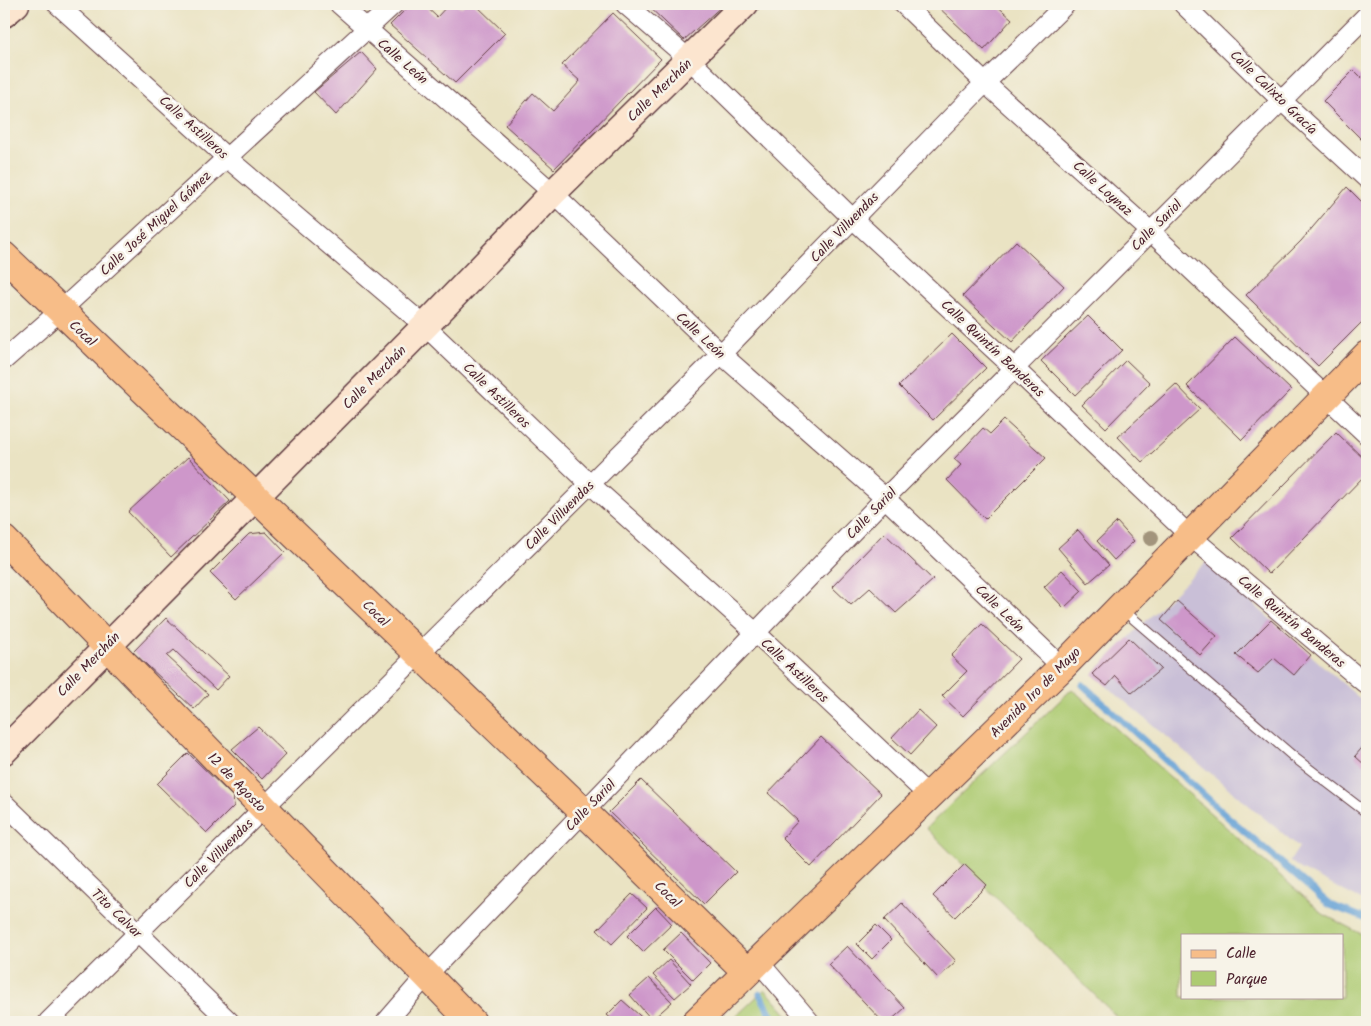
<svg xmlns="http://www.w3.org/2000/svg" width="1371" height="1026" font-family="Kalam,sans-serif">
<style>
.industrial{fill:#c9bfd7}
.green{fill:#adcb72;stroke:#7c754e;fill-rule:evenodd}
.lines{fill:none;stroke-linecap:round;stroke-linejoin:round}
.stream{stroke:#66a2d6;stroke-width:7}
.building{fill:#ce97ca}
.lane-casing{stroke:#623c42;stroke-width:11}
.street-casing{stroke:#623c42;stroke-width:21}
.secondary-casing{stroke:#623c42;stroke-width:29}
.primary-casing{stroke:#623c42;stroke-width:30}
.lane{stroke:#fff;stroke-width:9}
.street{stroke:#fff;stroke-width:19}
.secondary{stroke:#fce5cf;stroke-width:26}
.primary{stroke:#f7bd88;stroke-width:28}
.tree{fill:#a2947b}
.labels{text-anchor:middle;stroke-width:5;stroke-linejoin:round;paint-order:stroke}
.street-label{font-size:14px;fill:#4a1f2b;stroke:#f7f3e8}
</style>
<rect width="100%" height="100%" fill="#f7f3e8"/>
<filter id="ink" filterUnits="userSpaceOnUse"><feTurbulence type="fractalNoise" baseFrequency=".02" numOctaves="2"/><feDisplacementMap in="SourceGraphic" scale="10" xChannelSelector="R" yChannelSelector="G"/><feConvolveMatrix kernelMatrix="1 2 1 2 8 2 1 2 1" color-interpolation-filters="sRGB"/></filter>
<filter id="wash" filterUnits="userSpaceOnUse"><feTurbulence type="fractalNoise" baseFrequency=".0096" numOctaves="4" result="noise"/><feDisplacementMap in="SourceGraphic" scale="20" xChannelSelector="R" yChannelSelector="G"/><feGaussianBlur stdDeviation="1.12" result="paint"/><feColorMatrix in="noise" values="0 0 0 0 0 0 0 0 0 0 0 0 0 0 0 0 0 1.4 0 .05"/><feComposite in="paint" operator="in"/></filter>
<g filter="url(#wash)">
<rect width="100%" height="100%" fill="#eae3c3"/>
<polygon class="industrial" points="1206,562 1367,705 1367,903 1299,868 1290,861 1299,847 1092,674"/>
<g class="green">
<path d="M 1072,689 L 1323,914 L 1367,937 L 1367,1022 L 1122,1022 L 926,828 ZM 1182,935 L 1342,935 L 1342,997 L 1182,997 Z"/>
<polygon points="765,989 794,1022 730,1022"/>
</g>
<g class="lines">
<g class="stream">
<polyline points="1083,685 1229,818 1330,905 1367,919"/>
<polyline points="760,994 775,1022"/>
</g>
</g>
<g id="blocks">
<g class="building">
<polygon points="411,4 423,4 437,17 449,4 455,4 461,8 465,4 475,4 505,33 455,83 390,25"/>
<polygon points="646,4 724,4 684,40"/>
<polygon points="935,4 995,4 1012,19 984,50"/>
<polygon points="613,13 661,59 554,169 505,125 533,93 553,111 580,81 562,65"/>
<polygon points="361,52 377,69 336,115 314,92"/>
<polygon points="1354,70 1367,83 1367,145 1323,101"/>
<polygon points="1347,187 1367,207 1367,317 1318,366 1246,295 1301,241"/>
<polygon points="1016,241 1064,286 1012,342 963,296"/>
<polygon points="1088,316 1122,350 1075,395 1041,361"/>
<polygon points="952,334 986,368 933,420 899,386"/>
<polygon points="1235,337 1291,390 1242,440 1187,386"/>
<polygon points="1126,360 1150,383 1106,428 1082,405"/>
<polygon points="1176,384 1200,409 1142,462 1118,437"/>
<polygon points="1004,420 1046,458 985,519 947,480 961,465 954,459 983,428 990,434"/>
<polygon points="1336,432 1367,462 1367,473 1269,574 1232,538"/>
<polygon points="188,457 230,501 171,557 128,512"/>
<polygon points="1117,522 1134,541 1114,560 1097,541"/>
<polygon points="1078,530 1109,565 1088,583 1058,548"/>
<polygon points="266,532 285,552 236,599 210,573 249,534"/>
<polygon points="884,533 933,580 896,613 870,588 851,605 832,587"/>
<polygon points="1062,570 1082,591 1064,608 1044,587"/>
<polygon points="1177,601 1217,636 1200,655 1161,620"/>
<polygon points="166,618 229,676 216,690 174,650 167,656 208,694 194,709 133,652"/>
<polygon points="1271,620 1311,655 1294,675 1274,658 1258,673 1236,655"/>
<polygon points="982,624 1019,659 963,716 942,696 967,671 951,656"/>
<polygon points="1129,638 1161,669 1132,693 1116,676 1107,686 1092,674"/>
<polygon points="918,710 936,727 910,755 892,738"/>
<polygon points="258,727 286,754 262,779 232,749"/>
<polygon points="821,737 881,794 811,867 782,838 798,821 768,793"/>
<polygon points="1367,742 1367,767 1355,756"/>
<polygon points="188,753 233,797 234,806 207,833 157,784"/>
<polygon points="641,780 736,872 704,904 609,812"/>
<polygon points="965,864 987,885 955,917 933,896"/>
<polygon points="632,894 647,908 612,944 597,930"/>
<polygon points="902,903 956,961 938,978 884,920"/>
<polygon points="656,907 672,924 643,952 627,936"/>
<polygon points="876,925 891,940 872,959 857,944"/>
<polygon points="681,933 710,963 693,980 663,950"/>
<polygon points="847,946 905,1008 889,1022 883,1022 828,964"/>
<polygon points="669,960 691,984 675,998 653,975"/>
<polygon points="649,978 672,1002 652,1020 630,995"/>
<polygon points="622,1000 647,1022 615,1022 607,1015"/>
</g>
</g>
</g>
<g filter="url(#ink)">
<use href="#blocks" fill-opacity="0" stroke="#623c42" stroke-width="1"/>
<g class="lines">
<g class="lane-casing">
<polyline id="lane" points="1122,609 1295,758 1367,813"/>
</g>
<g class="street-casing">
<g id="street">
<polyline points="57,4 226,157 425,326 590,484 755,632 929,796"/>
<polyline points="339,4 553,193 721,354 885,498 1062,667"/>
<polyline points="625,4 690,60 852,218 1014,368 1189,535 1367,685"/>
<polyline points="903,4 985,83 1150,231 1367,435"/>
<polyline points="1183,4 1282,101 1367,179"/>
<polyline points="4,360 60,311 394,4"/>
<polyline points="4,803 230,1022"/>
<polyline points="758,961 810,1022"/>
<polyline points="48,1022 721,354 985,83 1066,4"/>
<polyline points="386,1022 426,976 885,498 1367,15"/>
</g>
</g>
<g class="secondary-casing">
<g id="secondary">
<polyline points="4,14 16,4"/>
<polyline points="4,751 425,326 553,193 745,4"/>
</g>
</g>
<g class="primary-casing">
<g id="primary">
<polyline points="4,256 584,812 747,972"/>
<polyline points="4,540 472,1022"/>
<polyline points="696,1022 1062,667 1367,355"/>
</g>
</g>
<use href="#lane" class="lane"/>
<use href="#street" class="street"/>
<use href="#secondary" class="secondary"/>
<use href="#primary" class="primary"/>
</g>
<circle class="tree" cx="1151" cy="538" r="8"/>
</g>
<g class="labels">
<g class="street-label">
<text transform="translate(403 61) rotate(41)" y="5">Calle León</text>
<text transform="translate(659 90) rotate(-44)" y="5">Calle Merchán</text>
<text transform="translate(1274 92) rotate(44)" y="5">Calle Calixto Gracía</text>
<text transform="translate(194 127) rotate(42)" y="5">Calle Astilleros</text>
<text transform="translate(1103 188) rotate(42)" y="5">Calle Loynaz</text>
<text transform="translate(155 223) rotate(-43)" y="5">Calle José Miguel Gómez</text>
<text transform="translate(1156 225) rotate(-45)" y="5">Calle Sariol</text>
<text transform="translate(844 227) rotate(-46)" y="5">Calle Villuendas</text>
<text transform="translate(83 333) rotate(43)" y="5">Cocal</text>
<text transform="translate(701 335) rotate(43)" y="5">Calle León</text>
<text transform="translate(993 348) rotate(43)" y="5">Calle Quintín Banderas</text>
<text transform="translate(374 377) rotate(-45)" y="5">Calle Merchán</text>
<text transform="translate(497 395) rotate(44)" y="5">Calle Astilleros</text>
<text transform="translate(871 513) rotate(-46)" y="5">Calle Sariol</text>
<text transform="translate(559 515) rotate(-45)" y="5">Calle Villuendas</text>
<text transform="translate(1000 608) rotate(44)" y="5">Calle León</text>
<text transform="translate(376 613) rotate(44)" y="5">Cocal</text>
<text transform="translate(1292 621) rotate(40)" y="5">Calle Quintín Banderas</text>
<text transform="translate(88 664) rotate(-46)" y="5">Calle Merchán</text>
<text transform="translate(795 670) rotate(43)" y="5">Calle Astilleros</text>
<text transform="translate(1035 692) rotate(-45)" y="5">Avenida 1ro de Mayo</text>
<text transform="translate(237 782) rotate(46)" y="5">12 de Agosto</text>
<text transform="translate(590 805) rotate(-46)" y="5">Calle Sariol</text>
<text transform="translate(218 853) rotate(-45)" y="5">Calle Villuendas</text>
<text transform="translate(668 894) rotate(45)" y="5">Cocal</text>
<text transform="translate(117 913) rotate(44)" y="5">Tito Calvar</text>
</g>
</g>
<rect width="1371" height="1026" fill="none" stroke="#f7f3e8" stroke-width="20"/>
<rect x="1181" y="934" width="162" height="65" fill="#f7f3e8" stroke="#b29e9c"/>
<rect x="1191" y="950" width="25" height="8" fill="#f7bd88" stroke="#b29e9c"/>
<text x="1226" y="958" font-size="15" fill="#4a1f2b">Calle</text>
<rect x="1191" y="971" width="25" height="15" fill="#adcb72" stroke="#b29e9c"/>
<text x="1226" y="984" font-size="15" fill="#4a1f2b">Parque</text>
</svg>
